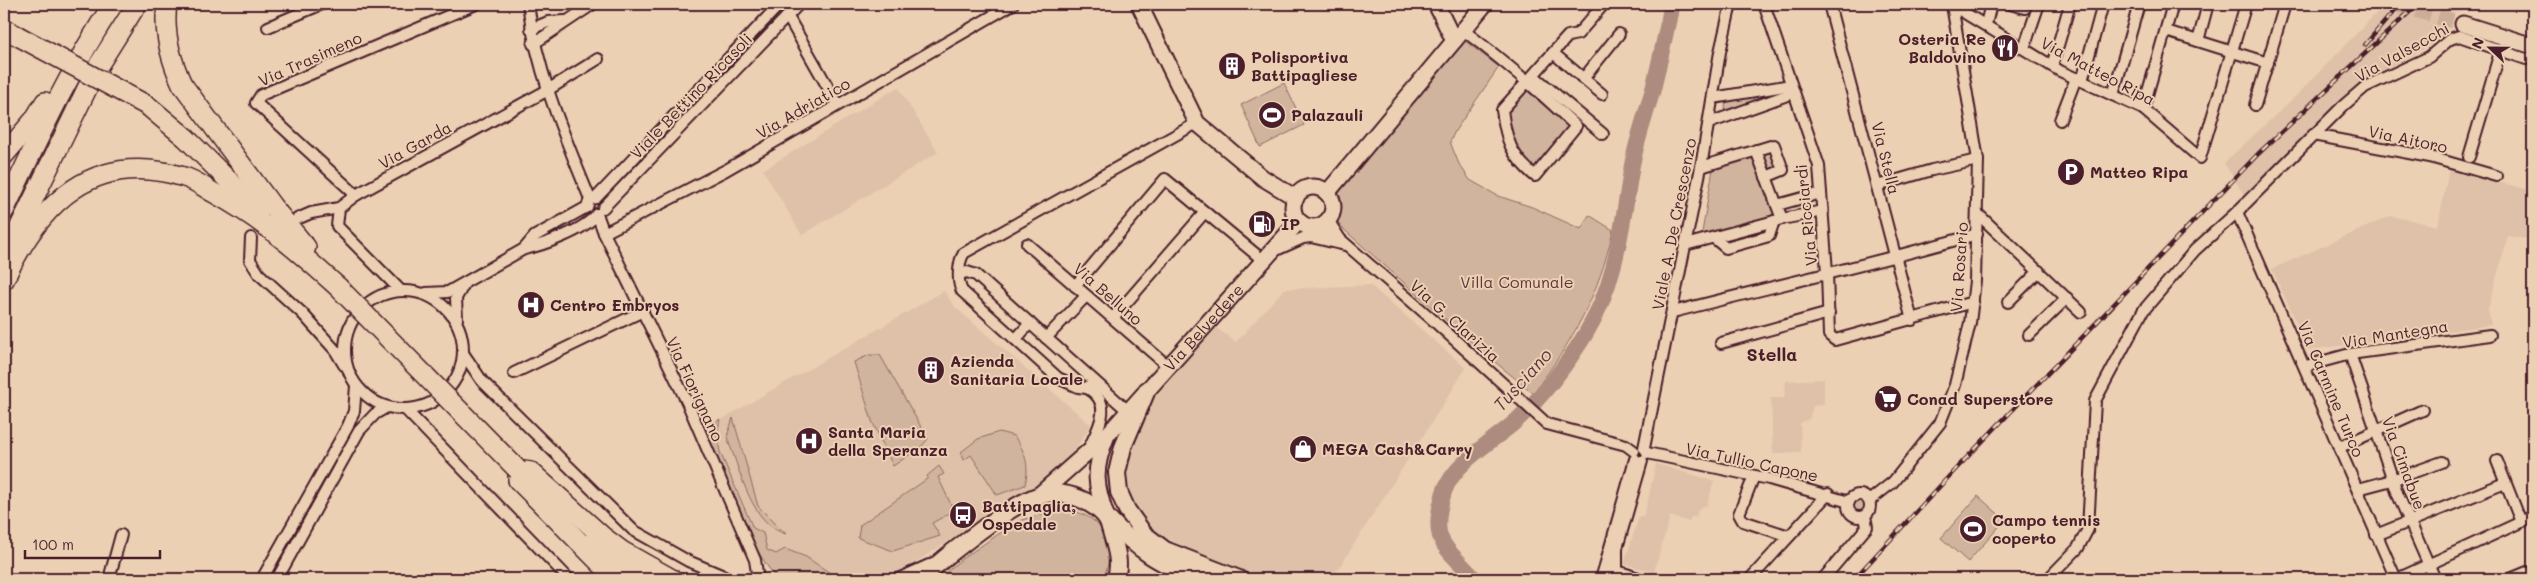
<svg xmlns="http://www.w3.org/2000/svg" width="2537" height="583" font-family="Mali,sans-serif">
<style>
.built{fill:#dec1a8}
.green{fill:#d1b49d;stroke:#8e6a64}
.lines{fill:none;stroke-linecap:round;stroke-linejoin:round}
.river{stroke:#ad8c7f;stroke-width:16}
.secondary-tunnel{stroke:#ccad98;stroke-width:15;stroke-dasharray:15 8;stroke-linecap:butt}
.street-casing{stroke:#4a1f2b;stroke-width:14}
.secondary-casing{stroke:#4a1f2b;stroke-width:19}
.primary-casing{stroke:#4a1f2b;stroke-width:20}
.highway-casing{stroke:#4a1f2b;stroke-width:22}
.street{stroke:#ecd0b3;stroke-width:10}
.secondary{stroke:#ecd0b3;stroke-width:15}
.primary{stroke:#ecd0b3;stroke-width:16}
.highway{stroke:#ecd0b3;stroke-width:19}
.rail-casing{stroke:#4a1f2b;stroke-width:4.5}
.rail{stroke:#ecd0b3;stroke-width:2.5;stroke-dasharray:8;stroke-linecap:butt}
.highway-bridge-casing{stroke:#4a1f2b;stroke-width:22;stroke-linecap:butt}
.highway-bridge{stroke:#ecd0b3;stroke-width:19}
.labels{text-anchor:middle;stroke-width:4;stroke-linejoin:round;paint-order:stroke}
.poi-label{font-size:16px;font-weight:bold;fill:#4a1f2b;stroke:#ecd0b3;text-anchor:start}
.street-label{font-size:16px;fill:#4a1f2b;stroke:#ecd0b3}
.park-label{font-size:16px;fill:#5e353c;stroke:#ecd0b3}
.neighbourhood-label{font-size:18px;font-weight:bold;fill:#4a1f2b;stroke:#ecd0b3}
.water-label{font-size:18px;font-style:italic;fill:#5e353c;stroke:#ecd0b3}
</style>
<rect width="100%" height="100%" fill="#ecd0b3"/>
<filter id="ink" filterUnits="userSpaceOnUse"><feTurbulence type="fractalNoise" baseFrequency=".02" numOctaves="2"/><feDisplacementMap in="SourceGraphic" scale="10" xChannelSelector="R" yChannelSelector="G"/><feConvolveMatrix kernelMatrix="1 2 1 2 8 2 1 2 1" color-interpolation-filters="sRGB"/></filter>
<g filter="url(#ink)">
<g class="built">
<polygon points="2385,4 2473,4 2466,11 2450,13 2445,32 2436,42 2361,83 2244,195 2224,163 2298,94"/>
<polygon points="898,87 938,152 802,235 763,170"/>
<polygon points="2449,169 2533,191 2533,240 2508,236 2488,309 2491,325 2309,350 2272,269 2391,216 2438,226"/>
<polygon points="1370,285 1466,368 1332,579 1265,579 1180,545 1144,526 1130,506 1123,478 1134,436 1150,403 1215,327 1236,342 1284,289"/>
<polygon points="944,291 956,308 1091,425 1071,456 1051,476 889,579 777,579 768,568 705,429"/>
<polygon points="1824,379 1824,405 1813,406 1809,419 1800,423 1801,453 1773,454 1771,398 1784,398 1786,381"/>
<polygon points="1656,464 1714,481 1707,505 1699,508 1696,517 1691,517 1689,522 1670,516 1654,572 1624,564 1639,516 1643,516 1646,508"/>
</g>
<g class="green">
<path d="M 1465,41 L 1499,67 L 1455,131 L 1450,142 L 1459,164 L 1470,180 L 1498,196 L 1532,207 L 1581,229 L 1589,215 L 1613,230 C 1599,295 1573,341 1533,393 L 1479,349 L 1341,227 L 1336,218 L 1341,206 L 1338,203 L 1339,193 Z"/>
<polygon points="1284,83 1304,125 1260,147 1241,105"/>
<path d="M 1528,88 L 1569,128 L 1533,168 C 1516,149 1511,139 1507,113 Z"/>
<polygon points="1778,90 1780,94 1725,110 1726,98"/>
<polygon points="1778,148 1786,171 1771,178 1784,215 1701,238 1713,169"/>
<polygon points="869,355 880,355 928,439 922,446 893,466 872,421 854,362"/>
<path d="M 733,418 L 758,506 L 786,534 C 752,525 741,473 729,443 L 728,433 Z"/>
<path d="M 720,419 L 717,435 L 720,452 L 753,528 L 763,533 L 767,550 L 776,554 L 785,549 L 806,557 L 839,579 L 777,579 C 744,539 725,477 705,429 Z"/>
<path d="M 999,432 L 1014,436 C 1025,451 1030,465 1025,485 L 997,495 L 971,455 L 964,460 L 961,452 L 978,439 Z"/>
<polygon points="939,466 944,474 938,477 954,511 932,523 940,536 893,551 858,538 860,525 927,479 927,476"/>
<polygon points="1978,496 2005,520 1968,562 1941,538"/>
<circle cx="1859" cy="507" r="6"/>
<path d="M 1066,507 C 1074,511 1087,515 1094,521 C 1112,538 1112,559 1103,579 L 938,579 L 963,558 L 1018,521 Z"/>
</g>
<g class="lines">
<path class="river" d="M 1475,579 C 1444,545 1429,542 1444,492 C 1454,462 1494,441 1516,421 C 1543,396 1565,367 1585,335 C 1617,283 1622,224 1632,165 C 1637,139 1646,114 1653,89 C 1660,61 1666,32 1672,4"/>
<polyline class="secondary-tunnel" points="2394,4 2463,24"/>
<g class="street-casing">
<g id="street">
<path d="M 528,4 C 537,73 564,135 590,199"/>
<polyline points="1764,4 1819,166 1827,272 1829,335 1835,340 1973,302"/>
<polyline points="1829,4 1912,320"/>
<polyline points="1950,4 2060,71 2143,109 2200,158 2246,4"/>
<polyline points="2010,4 2025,8"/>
<polyline points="2371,4 2377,4"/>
<polyline points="788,17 838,105"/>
<polyline points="1986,24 1991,4"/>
<polyline points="268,27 322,4"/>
<polyline points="531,29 548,22 564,21"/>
<path d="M 1463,30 C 1503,60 1540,92 1576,126 L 1535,176 C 1511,156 1506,140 1502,110 L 1568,36 L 1578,34 L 1604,4"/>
<polyline points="2166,31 2268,63"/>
<polyline points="2198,41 2208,4"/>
<polyline points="533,44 593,4"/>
<polyline points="2024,48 2039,4"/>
<polyline points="1553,53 1602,94"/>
<polyline points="2052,66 2070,4"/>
<polyline points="1534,76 1603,134"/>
<polyline points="1583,79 1619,34"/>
<polyline points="2082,81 2103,4"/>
<polyline points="2113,95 2139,4"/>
<polyline points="1713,98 1791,85"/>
<polyline points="2255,105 2285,4"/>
<polyline points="2143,109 2173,4"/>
<polyline points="2060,120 2076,78"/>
<polyline points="1709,123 1793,93"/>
<polyline points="2313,135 2430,157 2496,176"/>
<polyline points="1756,150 1782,219"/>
<polyline points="2469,157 2501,49"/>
<polyline points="1701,167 1774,145 1783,170 1766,177"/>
<polyline points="1877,186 1932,170 1978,160"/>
<polyline points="356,195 256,103 261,95 476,4"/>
<polyline points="1777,205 1821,193"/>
<polyline points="587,207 590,199 596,198 780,4"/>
<polyline points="339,208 337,226 400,290"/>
<polyline points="603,208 799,4"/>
<polyline points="2237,212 2396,579"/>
<polyline points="597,214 604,233 687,402 755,560 758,579"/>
<polyline points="1978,214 2081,312"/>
<polyline points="297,219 311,213 339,208 356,195 546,91 598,59"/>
<polyline points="1328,220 1340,239 1433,320 1547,424 1626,445 1634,451"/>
<polyline points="1315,227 1334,237"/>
<polyline points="604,233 726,170 1013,4"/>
<polyline points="251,238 250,260 259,274 302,313 335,350 344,365"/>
<polyline points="1714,238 1726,248 1769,236 1774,221"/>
<polyline points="1027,244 1169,367"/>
<polyline points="1685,245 1782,219 1823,211"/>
<polyline points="524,249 535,236 587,207"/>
<polyline points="1274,251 1303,238 1311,237 1345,245"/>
<polyline points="960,274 967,272 976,275 1128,411"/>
<polyline points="1075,286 1165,179 1264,261"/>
<circle cx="404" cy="350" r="59"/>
<path d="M 426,293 L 448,292 L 524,249 C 544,245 585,230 597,214"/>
<polyline points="2008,302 2039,271"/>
<path d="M 1673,312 C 1774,286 1877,263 1977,234"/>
<polyline points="1113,318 1205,212"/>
<polyline points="457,319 456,298 464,284"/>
<polyline points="2029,335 2067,298"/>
<polyline points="1046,338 1086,296"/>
<polyline points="1016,339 1030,323"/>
<polyline points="1721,343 1829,313"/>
<polyline points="463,353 482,381 633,530 688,561 731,579"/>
<polyline points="2350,354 2398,495 2435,579"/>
<polyline points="2306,366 2350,354 2490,335"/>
<polyline points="514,373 643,311"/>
<path d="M 1094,381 L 1087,388 L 1078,387 L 1058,378 L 962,291 C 957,282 958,262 964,253 L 1197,123"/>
<path d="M 1087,388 C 1114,403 1099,427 1089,448"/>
<polyline points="405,409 569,579"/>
<polyline points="2340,447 2423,410"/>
<polyline points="1644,448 1701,167 1720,52 1731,4"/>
<polyline points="1647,453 1769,479 1849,502"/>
<polyline points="2497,461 2521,522 2533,516"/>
<polyline points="1754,476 1739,514 1743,521 1789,536"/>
<polyline points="2358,489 2392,480 2442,462"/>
<circle cx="1859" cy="506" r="11"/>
<polyline points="1869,501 1893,482 1940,423 1955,385 1970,323 1975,281 1978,160 1952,5"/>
<polyline points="2376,535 2505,483"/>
<polyline points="1617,571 1641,579"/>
<polyline points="109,579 121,535"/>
<polyline points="262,579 348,426 354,411 356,386"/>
<polyline points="277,579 359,431 375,414 387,407"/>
<polyline points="898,579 929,565"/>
<polyline points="1601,579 1607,559"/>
<polyline points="1610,579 1611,574 1607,558 1635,459"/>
<polyline points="1615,579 1617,571 1617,548 1642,461"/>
<polyline points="1750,579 1828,494"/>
<polyline points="1823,579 1867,527 1865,516"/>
<polyline points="2048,579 2078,548 2088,529 2095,401 2143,311 2195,250 2237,212 2343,106 2365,87 2429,57 2450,39 2459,36 2526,59 2533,56"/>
<polyline points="2397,579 2521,522"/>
<polyline points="2510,579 2527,572"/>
</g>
</g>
<g class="secondary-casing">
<g id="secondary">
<polyline points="1139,4 1197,123 1263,178 1296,198"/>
<polyline points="1436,4 1454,41"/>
<polyline points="2463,24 2533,46"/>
<circle cx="1313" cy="207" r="20"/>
<polyline points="1327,193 1485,4"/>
<path d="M 1106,438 C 1093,470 1095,486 1107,518"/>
<path id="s1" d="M 1039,495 L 1108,434 L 1299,221"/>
</g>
</g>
<g class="primary-casing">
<g id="primary">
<polyline points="1147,390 1123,447 1117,473 1119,492 1127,510 1144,534 1165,550 1239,579"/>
<path d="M 1109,519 C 1140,552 1156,561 1197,579"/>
<path d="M 920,579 C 944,558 1012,502 1041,495 C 1057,491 1070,494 1085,501 C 1094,506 1106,514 1109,524 C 1113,540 1123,563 1115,579"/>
</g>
</g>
<g class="highway-casing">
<g id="highway">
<path d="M 167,4 C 163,32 170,58 182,84 L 272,206 L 306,247"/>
<polyline points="4,29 18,36"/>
<polyline points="148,106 186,138 259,211"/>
<polyline points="4,155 34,120 45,102"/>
<path d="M 4,211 C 37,141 70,69 113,4"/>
<polyline points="11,245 98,66 137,4"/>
<path d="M 4,280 C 40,203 93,149 184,177 C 195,180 205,188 214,193 C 263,220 297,250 338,287"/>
<polyline points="518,470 531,472 602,536 622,551 672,579"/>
<polyline points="518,470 518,480 616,579"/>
<polyline points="591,543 638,579"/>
</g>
</g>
<use href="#street" class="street"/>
<use href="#secondary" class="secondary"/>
<use href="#primary" class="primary"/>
<use href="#highway" class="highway"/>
<g class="rail-casing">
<g id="rail">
<polyline points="2365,45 2400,4"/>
<polyline points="1854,579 1953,472 2258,154 2418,4"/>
</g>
</g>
<use href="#rail" class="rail"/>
<g class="highway-bridge-casing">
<g id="highway-bridge">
<polyline points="18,36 148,106"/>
<polyline points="338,287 518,470"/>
</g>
</g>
<use href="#highway-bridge" class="highway-bridge"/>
</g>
</g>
<defs>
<g id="restaurant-disc" transform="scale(1.4375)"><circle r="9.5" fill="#4a1f2b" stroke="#ecd0b3"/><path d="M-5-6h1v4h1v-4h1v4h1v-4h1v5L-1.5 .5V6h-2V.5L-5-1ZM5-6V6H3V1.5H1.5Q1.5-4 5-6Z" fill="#fff"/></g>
<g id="building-disc" transform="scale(1.4375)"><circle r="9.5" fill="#4a1f2b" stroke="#ecd0b3"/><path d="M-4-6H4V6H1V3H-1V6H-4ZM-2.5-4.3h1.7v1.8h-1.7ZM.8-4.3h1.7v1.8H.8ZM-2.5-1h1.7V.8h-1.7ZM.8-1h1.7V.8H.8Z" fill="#fff"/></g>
<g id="stadium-disc" transform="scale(1.4375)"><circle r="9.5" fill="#4a1f2b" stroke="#ecd0b3"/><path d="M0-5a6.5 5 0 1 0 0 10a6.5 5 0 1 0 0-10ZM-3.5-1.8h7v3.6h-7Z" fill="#fff"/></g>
<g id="parking-disc" transform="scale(1.4375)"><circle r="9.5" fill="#4a1f2b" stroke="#ecd0b3"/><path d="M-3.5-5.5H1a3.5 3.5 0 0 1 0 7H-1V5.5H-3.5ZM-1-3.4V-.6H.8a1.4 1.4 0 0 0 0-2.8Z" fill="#fff"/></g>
<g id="fuel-disc" transform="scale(1.4375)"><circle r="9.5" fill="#4a1f2b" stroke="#ecd0b3"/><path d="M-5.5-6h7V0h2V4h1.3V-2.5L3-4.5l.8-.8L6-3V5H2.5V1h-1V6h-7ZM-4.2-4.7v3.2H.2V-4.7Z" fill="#fff"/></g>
<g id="hospital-disc" transform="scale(1.4375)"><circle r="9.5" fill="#4a1f2b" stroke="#ecd0b3"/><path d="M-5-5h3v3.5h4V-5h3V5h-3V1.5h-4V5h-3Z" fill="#fff"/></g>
<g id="supermarket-disc" transform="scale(1.4375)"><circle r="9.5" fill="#4a1f2b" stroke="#ecd0b3"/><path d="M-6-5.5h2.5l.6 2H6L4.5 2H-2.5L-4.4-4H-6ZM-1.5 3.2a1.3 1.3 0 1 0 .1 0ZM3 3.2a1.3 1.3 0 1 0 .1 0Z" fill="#fff"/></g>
<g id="shop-disc" transform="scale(1.4375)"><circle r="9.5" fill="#4a1f2b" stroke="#ecd0b3"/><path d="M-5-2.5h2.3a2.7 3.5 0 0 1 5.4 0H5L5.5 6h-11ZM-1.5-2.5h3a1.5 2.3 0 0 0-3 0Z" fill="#fff"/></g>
<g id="bus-disc" transform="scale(1.4375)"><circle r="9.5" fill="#4a1f2b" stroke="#ecd0b3"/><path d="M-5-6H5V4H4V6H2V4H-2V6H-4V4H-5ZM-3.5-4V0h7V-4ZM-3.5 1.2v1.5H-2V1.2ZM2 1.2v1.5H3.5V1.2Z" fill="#fff"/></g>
</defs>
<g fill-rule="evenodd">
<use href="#restaurant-disc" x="2005" y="48"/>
<use href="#building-disc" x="1232" y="66"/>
<use href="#stadium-disc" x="1272" y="115"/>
<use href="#parking-disc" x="2071" y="172"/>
<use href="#fuel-disc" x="1262" y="224"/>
<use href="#hospital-disc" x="531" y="305"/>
<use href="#building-disc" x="931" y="370"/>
<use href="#supermarket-disc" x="1888" y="399"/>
<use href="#hospital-disc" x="809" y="441"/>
<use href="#shop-disc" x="1303" y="449"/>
<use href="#bus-disc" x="963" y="515"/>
<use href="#stadium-disc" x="1973" y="529"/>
</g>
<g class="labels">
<g class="poi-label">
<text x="1986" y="45" text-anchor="end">Osteria Re<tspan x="1986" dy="18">Baldovino</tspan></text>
<text x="1251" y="63">Polisportiva<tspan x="1251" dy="18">Battipagliese</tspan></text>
<text x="1291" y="121">Palazauli</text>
<text x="2090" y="178">Matteo Ripa</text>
<text x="1281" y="230">IP</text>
<text x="550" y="311">Centro Embryos</text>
<text x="950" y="367">Azienda<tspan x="950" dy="18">Sanitaria Locale</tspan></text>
<text x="1907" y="405">Conad Superstore</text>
<text x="828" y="438">Santa Maria<tspan x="828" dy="18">della Speranza</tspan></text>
<text x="1322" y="455">MEGA Cash&amp;Carry</text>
<text x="982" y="512">Battipaglia,<tspan x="982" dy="18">Ospedale</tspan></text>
<text x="1992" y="526">Campo tennis<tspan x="1992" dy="18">coperto</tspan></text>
</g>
<g class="street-label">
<text transform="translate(2402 52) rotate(-29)" y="6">Via Valsecchi</text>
<text transform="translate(310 59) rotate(-24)" y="6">Via Trasimeno</text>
<text transform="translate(2098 71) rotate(28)" y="6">Via Matteo Ripa</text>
<text transform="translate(691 96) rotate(-46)" y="6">Viale Bettino Ricasoli</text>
<text transform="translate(803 108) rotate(-30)" y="6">Via Adriatico</text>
<text transform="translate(2408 139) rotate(12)" y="6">Via Aitoro</text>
<text transform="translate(415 145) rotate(-29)" y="6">Via Garda</text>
<text transform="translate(1886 158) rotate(76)" y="6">Via Stella</text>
<text transform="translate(1806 215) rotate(-96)" y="6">Via Ricciardi</text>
<text transform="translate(1674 224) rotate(-79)" y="6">Viale A. De Crescenzo</text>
<text transform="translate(1959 267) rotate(-86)" y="6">Via Rosario</text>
<text transform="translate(1108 294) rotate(41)" y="6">Via Belluno</text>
<text transform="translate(1455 321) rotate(42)" y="6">Via G. Clarizia</text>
<text dy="6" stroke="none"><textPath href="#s1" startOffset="235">Via Belvedere</textPath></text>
<text transform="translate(2395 334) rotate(-9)" y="6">Via Mantegna</text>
<text transform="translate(695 389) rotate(65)" y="6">Via Fiorignano</text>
<text transform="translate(2331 389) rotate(67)" y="6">Via Carmine Turco</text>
<text transform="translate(1752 462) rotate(12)" y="6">Via Tullio Capone</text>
<text transform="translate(2404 463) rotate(70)" y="6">Via Cimabue</text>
</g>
<g class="park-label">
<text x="1517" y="288">Villa Comunale</text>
</g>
<g class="neighbourhood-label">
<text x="1772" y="361">Stella</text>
</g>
<g class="water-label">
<text transform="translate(1523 380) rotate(-48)" y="6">Tusciano</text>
</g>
</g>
<rect width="2537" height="583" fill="none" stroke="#ecd0b3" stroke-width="20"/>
<rect x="10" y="10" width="2517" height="563" fill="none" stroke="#4a1f2b" stroke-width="2" filter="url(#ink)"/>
<g transform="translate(2490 48) rotate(292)" stroke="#ecd0b3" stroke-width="4" paint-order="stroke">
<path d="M0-4L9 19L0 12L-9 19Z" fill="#4a1f2b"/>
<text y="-8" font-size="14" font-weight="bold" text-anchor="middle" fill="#4a1f2b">N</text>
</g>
<path d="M25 550v8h135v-8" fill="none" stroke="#4a1f2b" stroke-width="2.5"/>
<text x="32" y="550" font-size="15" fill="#4a1f2b" stroke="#ecd0b3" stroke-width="4" paint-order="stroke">100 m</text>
</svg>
